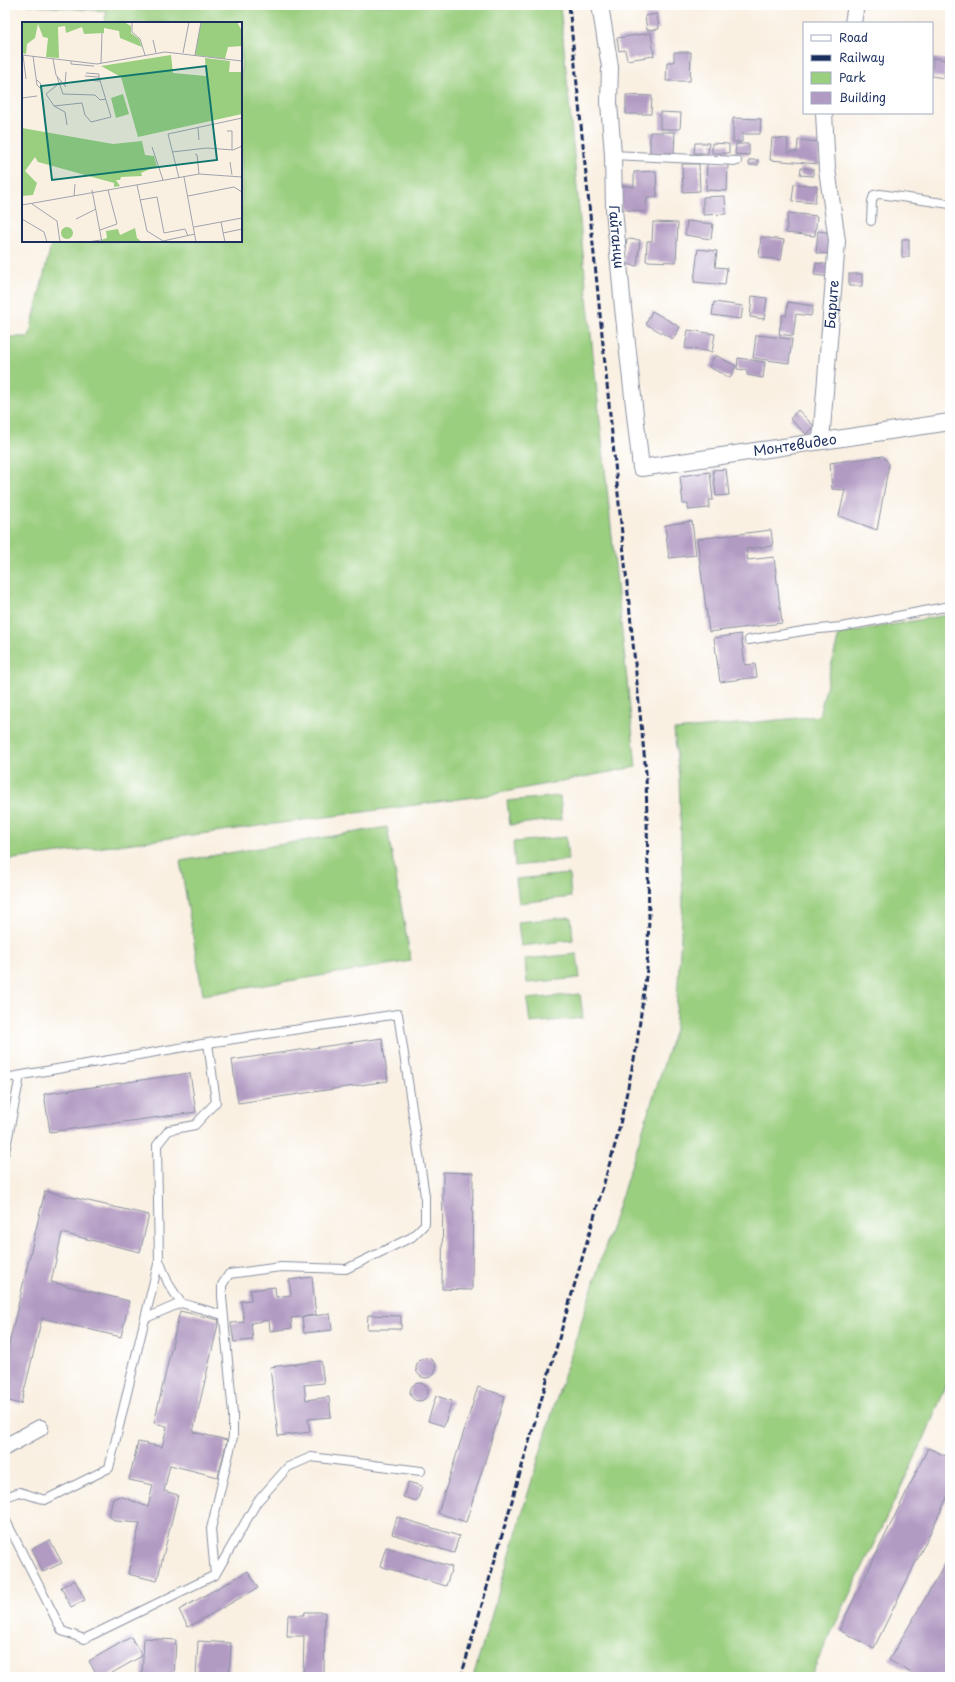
<svg xmlns="http://www.w3.org/2000/svg" width="955" height="1682" font-family="'Playpen Sans',sans-serif">
<style>
.green{fill:#9bcf80;stroke:#5b7f6f}
.building{fill:#b29bc3}
.lines{fill:none;stroke-linecap:round;stroke-linejoin:round}
.lane-casing{stroke:#8a90a0;stroke-width:10}
.street-casing{stroke:#8a90a0;stroke-width:18}
.lane{stroke:#fff;stroke-width:8}
.street{stroke:#fff;stroke-width:16}
.rail{stroke:#1b2f5e;stroke-width:3;stroke-dasharray:6 3;stroke-linecap:butt}
.labels{text-anchor:middle;stroke-width:4;stroke-linejoin:round;paint-order:stroke}
.street-label{font-size:14px;fill:#1b2f5e;stroke:#fff}
.inset-road{fill:none;stroke:#a0a3ad;stroke-width:1}
.view{fill:#0f766e;fill-opacity:0.15;stroke:#0f766e;stroke-width:2}
.inset-edge{fill:none;stroke:#1b2f5e;stroke-width:2}
</style>
<rect width="100%" height="100%" fill="#fff"/>
<filter id="ink" filterUnits="userSpaceOnUse"><feTurbulence type="fractalNoise" baseFrequency=".025" numOctaves="2"/><feDisplacementMap in="SourceGraphic" scale="8" xChannelSelector="R" yChannelSelector="G"/><feConvolveMatrix kernelMatrix="1 2 1 2 8 2 1 2 1" color-interpolation-filters="sRGB"/></filter>
<filter id="wash" filterUnits="userSpaceOnUse"><feTurbulence type="fractalNoise" baseFrequency=".012" numOctaves="4" result="noise"/><feDisplacementMap in="SourceGraphic" scale="16" xChannelSelector="R" yChannelSelector="G"/><feGaussianBlur stdDeviation="0.9" result="paint"/><feColorMatrix in="noise" values="0 0 0 0 0 0 0 0 0 0 0 0 0 0 0 0 0 1.4 0 .05"/><feComposite in="paint" operator="in"/></filter>
<g filter="url(#wash)">
<rect width="100%" height="100%" fill="#f9f0e2"/>
<g class="green">
<polygon points="30,5 560,5 587,296 636,767 489,795 7,860 5,863 5,337 29,337 52,241 241,241 241,23 104,23 107,11"/>
<polygon points="947,615 950,621 950,1377 924,1439 810,1677 473,1677 553,1410 675,1029 683,904 679,777 674,730 819,716 839,634"/>
<polygon points="560,796 562,819 510,825 507,801"/>
<polygon points="387,827 411,961 203,995 180,861"/>
<polygon points="566,837 568,860 515,866 513,842"/>
<polygon points="569,874 571,897 519,903 516,879"/>
<polygon points="571,917 573,940 521,946 518,922"/>
<polygon points="577,954 580,978 527,983 525,959"/>
<polygon points="580,994 583,1018 530,1023 527,999"/>
</g>
<g id="blocks">
<g class="building">
<polygon points="657,14 659,29 647,30 645,16"/>
<polygon points="651,33 654,56 627,60 625,50 619,51 617,38"/>
<polygon points="674,52 691,52 690,81 666,81 667,62 674,62"/>
<polygon points="932,58 947,60 944,78 932,76"/>
<polygon points="626,95 652,96 651,114 626,114"/>
<polygon points="660,112 681,113 680,129 660,129"/>
<polygon points="733,118 761,119 760,134 742,134 742,142 733,142"/>
<polygon points="650,132 675,132 674,153 650,153"/>
<polygon points="772,138 788,139 787,152 797,152 798,140 820,142 819,164 770,160"/>
<polygon points="695,143 709,143 708,153 694,153"/>
<polygon points="712,143 729,144 729,153 712,153"/>
<polygon points="736,144 749,144 749,155 735,154"/>
<rect x="749" y="160" width="9" height="5"/>
<polygon points="707,163 728,163 727,191 706,190"/>
<polygon points="682,164 699,164 700,191 683,192"/>
<polygon points="801,168 813,169 813,176 800,175"/>
<polygon points="656,171 657,197 647,197 645,212 621,209 620,185 634,187 634,172"/>
<polygon points="794,184 817,186 815,203 792,201"/>
<polygon points="725,196 726,214 703,215 703,197"/>
<polygon points="788,213 817,216 815,236 786,233"/>
<polygon points="687,221 713,224 711,239 685,235"/>
<polygon points="653,222 678,223 676,262 646,261 647,241 652,241"/>
<polygon points="818,231 832,233 830,254 816,253"/>
<polygon points="761,237 784,240 781,260 759,257"/>
<polygon points="627,239 640,240 637,266 624,264"/>
<rect x="902" y="239" width="7" height="18"/>
<polygon points="698,249 717,251 715,267 727,268 725,285 694,282"/>
<polygon points="816,263 832,265 831,277 814,275"/>
<rect x="849" y="274" width="13" height="12"/>
<polygon points="752,296 767,298 764,319 750,317"/>
<polygon points="714,302 743,306 741,319 712,315"/>
<polygon points="788,302 813,306 811,316 796,314 793,336 779,334 782,315 786,316"/>
<polygon points="652,311 680,327 673,339 646,324"/>
<polygon points="688,330 715,334 712,352 685,348"/>
<polygon points="756,335 792,339 789,363 753,358"/>
<polygon points="715,355 736,366 730,378 709,367"/>
<polygon points="738,358 765,362 763,378 747,375 747,370 737,369"/>
<polygon points="798,410 814,426 806,434 790,419"/>
<polygon points="883,456 889,464 877,530 839,516 845,490 832,489 830,463"/>
<polygon points="726,469 729,495 716,496 713,470"/>
<polygon points="710,472 713,500 709,500 709,508 688,510 688,504 683,504 680,476"/>
<polygon points="692,521 696,555 669,558 665,525"/>
<polygon points="771,530 773,546 746,549 748,560 774,557 782,623 709,632 697,539"/>
<polygon points="741,634 745,665 755,664 757,677 720,682 714,638"/>
<polygon points="382,1038 388,1081 238,1103 232,1060"/>
<polygon points="190,1073 196,1112 50,1132 44,1094"/>
<polygon points="443,1172 473,1173 472,1290 442,1289"/>
<polygon points="45,1191 149,1215 140,1252 62,1233 51,1282 129,1301 121,1337 42,1318 21,1404 5,1400 5,1361"/>
<polygon points="312,1277 316,1315 291,1318 292,1328 270,1331 269,1320 251,1323 253,1340 234,1342 231,1323 244,1322 241,1301 251,1300 250,1290 275,1287 276,1297 291,1295 289,1280"/>
<polygon points="180,1311 219,1320 193,1432 227,1440 218,1477 170,1465 164,1491 178,1495 157,1581 128,1574 140,1523 115,1521 109,1516 113,1499 120,1496 148,1507 153,1485 129,1480 138,1442 162,1447 167,1426 154,1423"/>
<polygon points="330,1314 332,1330 304,1333 302,1317"/>
<polygon points="368,1315 401,1316 401,1329 367,1329"/>
<circle cx="426" cy="1368" r="10"/>
<polygon points="321,1361 324,1383 304,1385 306,1400 329,1397 331,1417 308,1419 310,1432 278,1436 270,1367"/>
<circle cx="419" cy="1392" r="9"/>
<polygon points="478,1387 505,1396 466,1522 438,1513"/>
<polygon points="436,1396 452,1401 444,1426 428,1421"/>
<polygon points="928,1448 950,1458 950,1492 874,1648 839,1630"/>
<polygon points="408,1482 422,1486 417,1501 403,1497"/>
<polygon points="397,1517 459,1536 454,1553 392,1534"/>
<polygon points="50,1540 62,1563 43,1572 32,1549"/>
<polygon points="386,1547 452,1567 446,1586 380,1566"/>
<polygon points="950,1556 950,1677 918,1677 889,1660"/>
<polygon points="248,1571 258,1588 188,1627 179,1610"/>
<polygon points="75,1580 85,1600 71,1607 61,1587"/>
<polygon points="305,1612 325,1612 324,1677 303,1677 304,1636 287,1636 288,1615 304,1615"/>
<polygon points="131,1637 142,1656 105,1677 98,1677 89,1661"/>
<polygon points="144,1638 176,1640 174,1677 142,1677"/>
<polygon points="198,1641 231,1643 229,1677 196,1677"/>
</g>
</g>
</g>
<g filter="url(#ink)">
<use href="#blocks" fill-opacity="0" stroke="#8a90a0" stroke-width="1"/>
<g class="lines">
<g class="lane-casing">
<g id="lane">
<polyline points="613,155 737,161"/>
<polyline points="871,221 872,201 874,195 880,194 950,204"/>
<polyline points="749,640 809,630 841,627 950,606"/>
<polyline points="5,1078 208,1043 398,1014 425,1196 425,1224 412,1237 346,1269 281,1267 229,1274 222,1285 222,1297 233,1414 233,1437 211,1529 215,1575"/>
<polyline points="5,1152 20,1076"/>
<polyline points="159,1260 168,1283 181,1303 223,1315"/>
<polyline points="146,1318 181,1303"/>
<polyline points="5,1497 20,1492 45,1500 109,1468 159,1260 157,1145 169,1130 195,1125 216,1102 208,1043"/>
<polyline points="5,1519 62,1631 84,1639 215,1575 257,1502 288,1467 311,1457 421,1471"/>
</g>
</g>
<g class="street-casing">
<g id="street">
<path id="s1" d="M 600,5 L 610,67 L 609,103 L 613,155 L 614,209 L 623,308 L 641,468 L 950,422"/>
<polyline points="853,23 856,5"/>
<path id="s2" d="M 821,441 L 837,241 L 827,169 L 824,113"/>
<polyline points="5,1447 40,1428"/>
</g>
</g>
<use href="#lane" class="lane"/>
<use href="#street" class="street"/>
<polyline class="rail" points="461,1677 617,1138 636,1050 647,969 649,918 646,773 569,5"/>
</g>
</g>
<g class="labels">
<g class="street-label">
<text dy="5" stroke="none"><textPath href="#s1" startOffset="233">Гайтанци</textPath></text>
<text dy="5" stroke="none"><textPath href="#s2" startOffset="137">Барите</textPath></text>
<text dy="5" stroke="none"><textPath href="#s1" startOffset="621">Монтевидео</textPath></text>
</g>
</g>
<g transform="translate(22 22)">
<rect width="220" height="220" fill="#f9f0e2"/>
<path d="M 0,0 L 102,0 L 109,4 L 109,11 L 117,17 L 120,25 L 98,16 L 97,9 L 82,6 L 82,11 L 62,12 L 60,5 L 44,11 L 43,4 L 36,5 L 37,36 L 24,35 L 26,16 L 21,15 L 16,2 L 13,16 L 5,22 L 4,32 L 0,31 ZM 179,0 L 215,0 L 220,9 L 220,24 L 206,25 L 203,37 L 173,33 ZM 149,33 L 151,51 L 184,54 L 183,36 L 208,39 L 207,50 L 220,50 L 220,92 L 116,115 L 99,55 L 79,44 ZM 101,72 L 107,92 L 94,96 L 89,76 ZM 0,106 L 91,122 L 120,119 L 123,133 L 132,134 L 135,144 L 119,151 L 120,154 L 99,155 L 98,158 L 94,158 L 98,164 L 92,165 L 92,161 L 16,140 L 13,135 L 3,149 L 15,161 L 11,173 L 0,174 ZM39 211a6 6 0 1 1 12 0a6 6 0 1 1-12 0ZM 113,206 L 115,216 L 120,220 L 80,220 L 79,218 L 85,216 L 84,209 L 96,207 L 98,213 Z" fill="#9bcf80"/>
<path class="inset-road" d="M 110,0 L 110,10 L 118,17 L 123,33M 131,18 L 134,31M 161,31 L 167,0M 0,33 L 75,42 L 143,30 L 220,39M 1,33 L 4,57M 173,33 L 179,0M 11,34 L 15,63 L 18,66 L 19,62 L 15,58M 31,37 L 34,53 L 44,65M 49,39 L 49,42 L 72,44M 79,41 L 80,11M 64,51 L 77,52 L 77,55M 35,55 L 41,72 L 73,73 L 78,78 L 84,77M 63,58 L 78,59M 40,59 L 24,72 L 32,84 L 43,90 L 45,103M 43,63 L 44,50M 0,76 L 15,74M 32,84 L 60,81 L 63,93 L 69,100 L 89,95 L 77,55 L 63,54M 176,106 L 177,118M 205,109 L 210,109 L 210,128M 130,125 L 141,158M 150,130 L 185,126 L 211,128 L 220,124M 173,132 L 175,133 L 177,152M 208,140 L 210,153M 162,155 L 174,220M 157,156 L 146,112 L 220,96M 115,163 L 125,209 L 141,219 L 173,212M 70,168 L 80,220M 52,174 L 53,162M 166,174 L 212,165 L 220,170M 118,178 L 135,175 L 142,211 L 163,207 L 166,214M 10,182 L 35,199 L 38,220M 0,183 L 177,152 L 220,155M 0,197 L 22,210 L 25,220M 54,197 L 74,187M 199,200 L 203,220M 172,205 L 220,196M 78,208 L 95,202 L 86,168M 201,211 L 220,207M 65,220 L 79,218"/>
<path class="view" d="M 184,44 L 195,138 L 30,158 L 19,64 Z"/>
<rect width="220" height="220" class="inset-edge"/>
</g>
<rect width="955" height="1682" fill="none" stroke="#fff" stroke-width="20"/>
<rect x="803" y="22" width="130" height="92" fill="#ffffff" stroke="#a4acbf"/>
<rect x="811" y="35" width="20" height="6" fill="#ffffff" stroke="#a4acbf"/>
<text x="839" y="42" font-size="12" fill="#1b2f5e">Road</text>
<rect x="811" y="55" width="20" height="6" fill="#1b2f5e" stroke="#a4acbf"/>
<text x="839" y="62" font-size="12" fill="#1b2f5e">Railway</text>
<rect x="811" y="72" width="20" height="12" fill="#9bcf80" stroke="#a4acbf"/>
<text x="839" y="82" font-size="12" fill="#1b2f5e">Park</text>
<rect x="811" y="92" width="20" height="12" fill="#b29bc3" stroke="#a4acbf"/>
<text x="839" y="102" font-size="12" fill="#1b2f5e">Building</text>
</svg>
